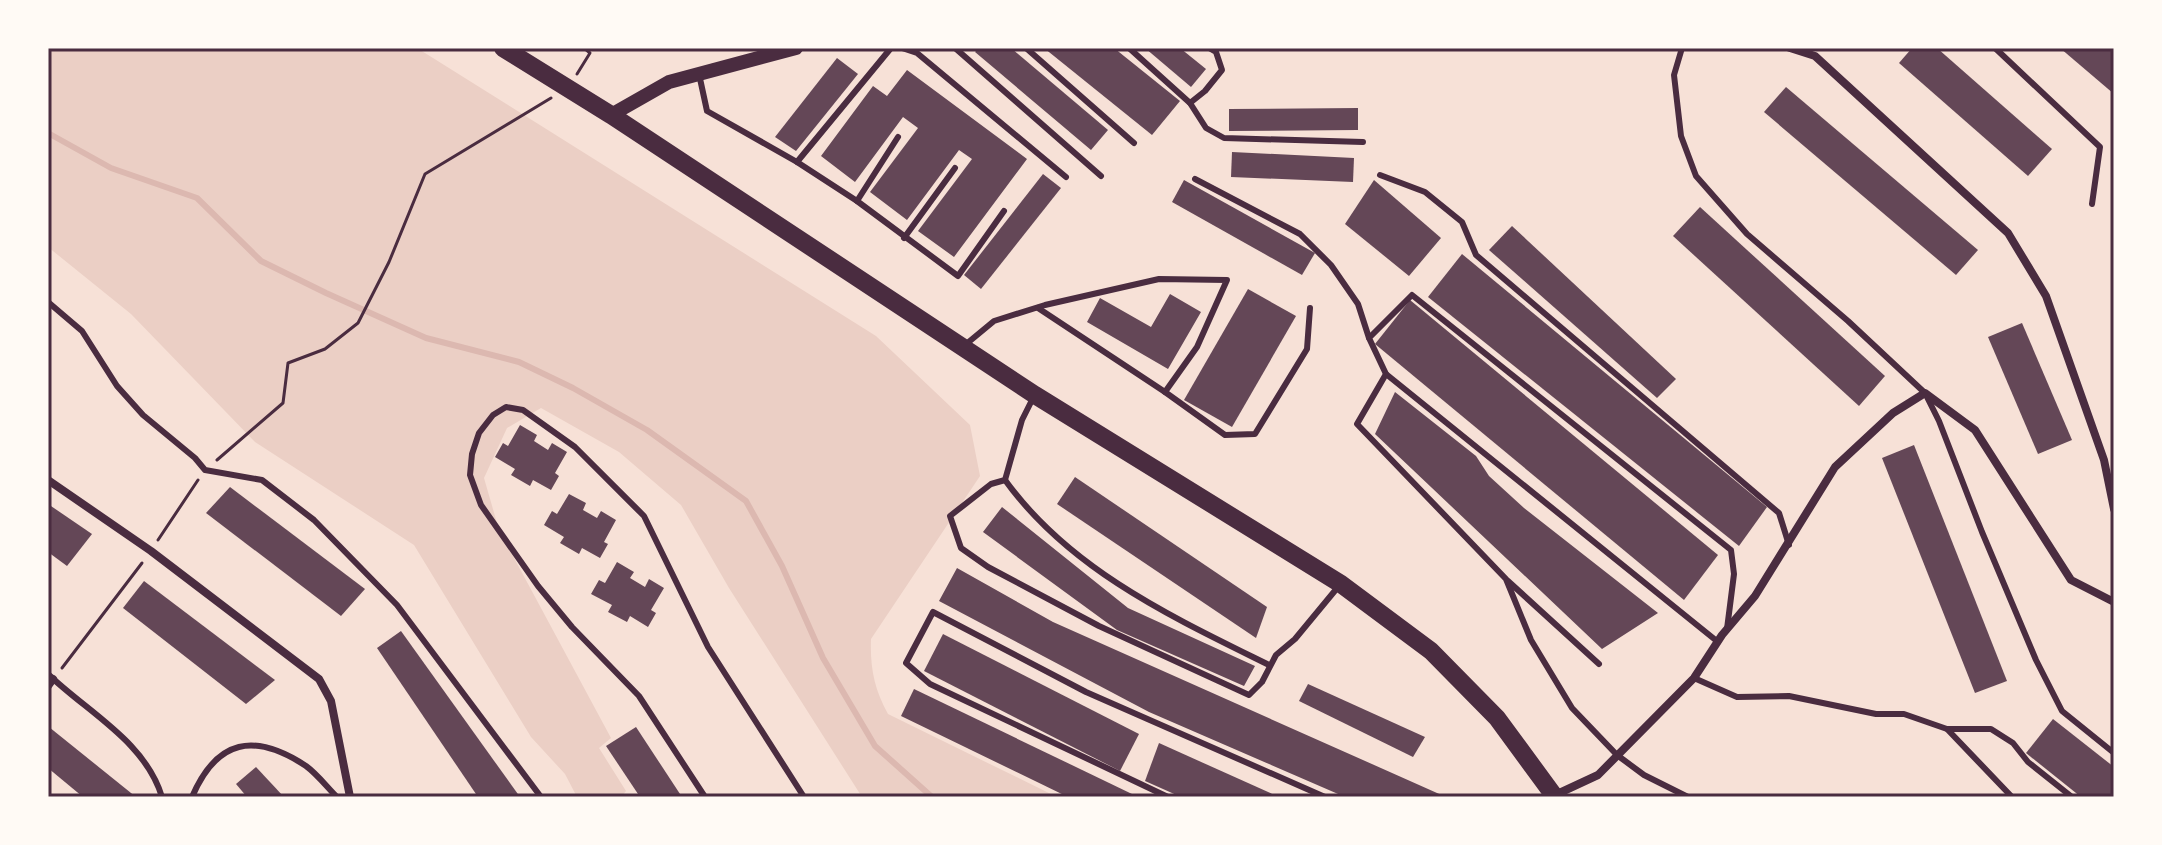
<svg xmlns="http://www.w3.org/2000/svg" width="2162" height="845" font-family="'Alegreya Sans',sans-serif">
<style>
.green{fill:#ebcfc5}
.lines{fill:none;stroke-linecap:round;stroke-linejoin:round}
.stream{stroke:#dcb8b0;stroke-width:6}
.building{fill:#644757}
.path{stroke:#4a2c40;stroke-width:3}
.service{stroke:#4a2c40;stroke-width:6}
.minor{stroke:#4a2c40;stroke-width:8}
.tertiary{stroke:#4a2c40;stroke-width:14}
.primary{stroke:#4a2c40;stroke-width:18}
.neatline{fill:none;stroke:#4a2c40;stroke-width:3}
</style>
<rect width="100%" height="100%" fill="#f7e1d7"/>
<path class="green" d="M 48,48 L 417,48 L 876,336 L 970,425 L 980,476 L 871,639 C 870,667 874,689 888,714 L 1057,797 L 862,797 L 729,588 L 681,505 L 619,452 L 541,408 L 507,428 L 484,478 L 499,530 L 611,738 L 599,748 L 626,791 L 621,797 L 577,797 L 565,774 L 531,737 L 414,545 L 255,442 L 131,314 L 48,247 Z"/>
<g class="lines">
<polyline class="stream" points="48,133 111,168 197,198 261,261 326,293 426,338 519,362 573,388 647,430 746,501 782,566 823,658 875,746 932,797"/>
</g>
<g class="building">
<polygon points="979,48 1011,48 1108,130 1091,150 975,52"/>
<polygon points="1044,48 1114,48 1180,101 1152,135"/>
<polygon points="1145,48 1180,48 1206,69 1191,87"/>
<polygon points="1912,48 1937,48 2052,149 2028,176 1899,63"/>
<polygon points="2060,48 2114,48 2114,94"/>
<polygon points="837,58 858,74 796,151 775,137"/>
<polygon points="907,70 1027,159 954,257 918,231 972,159 959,150 907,220 870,192 918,128 903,117 855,182 821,156 873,86 887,96"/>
<polygon points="1786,87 1978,250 1956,275 1764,112"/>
<polygon points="1358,108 1358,130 1229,131 1229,109"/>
<polygon points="1232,152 1354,158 1353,182 1231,177"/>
<polygon points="1043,174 1061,188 981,289 964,275"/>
<polygon points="1184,180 1315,253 1302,275 1172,202"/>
<polygon points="1374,180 1441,238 1409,276 1345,224"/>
<polygon points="1700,207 1885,376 1859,406 1673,236"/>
<polygon points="1512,226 1676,379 1657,398 1489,250"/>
<polygon points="1462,254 1767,507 1739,546 1428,297"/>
<polygon points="1248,289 1296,316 1232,427 1184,400"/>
<polygon points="1170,294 1201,312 1168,369 1087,322 1100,298 1151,327"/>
<polygon points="1410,300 1718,555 1684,600 1375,344"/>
<polygon points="2022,323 2072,440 2038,454 1988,337"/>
<polygon points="1395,392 1476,456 1489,476 1524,508 1658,613 1602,649 1375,434"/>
<polygon points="520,425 537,435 534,441 548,450 552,443 567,452 555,473 559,476 551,490 533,480 530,486 511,475 515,469 495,457 503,443 508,446"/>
<polygon points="1914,445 2007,681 1975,693 1882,458"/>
<polygon points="1075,477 1267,607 1256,638 1057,504"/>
<polygon points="230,487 365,589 341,616 206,513"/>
<polygon points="569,494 586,503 583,510 597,518 601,511 616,520 604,542 608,544 600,558 582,548 579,554 560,543 564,537 544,525 552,511 557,514"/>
<polygon points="48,504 92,534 67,566 48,552"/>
<polygon points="1002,507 1128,608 1255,666 1244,686 1117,630 983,532"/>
<polygon points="617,562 634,572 630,578 645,587 649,579 664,588 651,610 656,613 648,627 630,616 627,622 608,612 612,605 591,594 599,580 605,583"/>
<polygon points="957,568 1053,622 1446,797 1345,797 1149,712 939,601"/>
<polygon points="144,581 275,680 246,704 123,608"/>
<polygon points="401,631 520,797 478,797 377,648"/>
<polygon points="943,634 1139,734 1120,771 924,671"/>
<polygon points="1308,684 1425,737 1413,757 1299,701"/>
<polygon points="914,689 1132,794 1131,797 1068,797 901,716"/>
<polygon points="2053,719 2114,767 2114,797 2081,797 2026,753"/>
<polygon points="49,727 136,797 83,797 48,768"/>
<polygon points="636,727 682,797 640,797 606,746"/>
<polygon points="1159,743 1279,797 1181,797 1145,781"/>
<polygon points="256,767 284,797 247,797 236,784"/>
</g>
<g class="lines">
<g class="path">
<polyline points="577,74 590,53 584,48"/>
<polyline points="217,460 283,403 288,363 325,349 358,323 389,262 425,174 551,98"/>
<polyline points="158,540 198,480"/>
<polyline points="62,668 142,563"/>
</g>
<g class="service">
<polyline points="902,48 917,53 1066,177"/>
<polyline points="955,48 1101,176"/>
<polyline points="1026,48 1134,143"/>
<polyline points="1129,48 1190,103 1206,128 1224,138 1363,142"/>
<polyline points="1682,48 1674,75 1681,136 1696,176 1747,234 1848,321 1925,393 1939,421 1982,532 2036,660 2062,711 2114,753"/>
<polyline points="1995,48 2100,147 2092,204"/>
<polyline points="699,74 707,111 797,162 857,201 958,276 1004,211"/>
<polyline points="1190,103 1205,91 1222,70 1216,52 1209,48"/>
<polyline points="797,162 891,48"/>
<polyline points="1380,175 1425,192 1462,222 1476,255 1779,513 1789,545"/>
<polyline points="1195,179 1300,234 1331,265 1358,304 1369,338"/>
<polyline points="857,201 898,137"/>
<polyline points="904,238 955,168"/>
<polyline points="48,302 82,331 117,386 143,415 195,458 205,470 262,480 314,520 397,605 541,797"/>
<polyline points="1038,308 1165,392"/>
<polyline points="965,345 994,321 1045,305 1159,279 1227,280 1197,347 1165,392 1225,435 1255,434 1307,349 1310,308"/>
<polyline points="1386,374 1369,338 1412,295 1731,550 1734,574 1727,629"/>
<polyline points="1033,398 1022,420 1005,480 991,484 950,516 961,548 988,567 1099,626 1249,695 1262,682 1276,655 1295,639 1338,587"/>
<path d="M 1005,480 C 1070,570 1172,617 1269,665"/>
<polyline points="1508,581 1599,664"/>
<path d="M 48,674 C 87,712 145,741 162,797"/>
<polyline points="1694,678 1737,697 1789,696 1876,714 1904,714 1947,729 1991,729 2013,743 2028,762 2072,797"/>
<polyline points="1948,730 2012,797"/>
<path d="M 192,797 C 217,739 254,732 306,766 C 317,774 327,787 337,797"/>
<polyline points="705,797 639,696 572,627 538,586 481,505 470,475 472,454 479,433 493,415 506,407 523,410 575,447 644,516 708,647 804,797"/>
<polyline points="1168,797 930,684 906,663 933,612 1086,692 1325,797"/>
<polyline points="1688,797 1644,775 1617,755 1572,708 1531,640 1506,579 1357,424 1386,374 1718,642"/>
</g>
<g class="minor">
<polyline points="1790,48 1815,56 2008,233 2046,296 2104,460 2114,509"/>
<polyline points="48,480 151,551 319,679 331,701 350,797"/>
<polyline points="48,686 53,679"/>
<polyline points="1555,795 1598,775 1694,678 1722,635 1755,596 1835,467 1893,413 1925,393 1975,430 2071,580 2114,602"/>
</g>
<polyline class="tertiary" points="611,115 669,82 796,48"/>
<polyline class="primary" points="503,48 611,115 1035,395 1341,584 1431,651 1497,718 1555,797"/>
</g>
<rect width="2162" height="845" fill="none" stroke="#fffaf5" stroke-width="100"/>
<rect x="50" y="50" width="2062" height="745" class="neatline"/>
</svg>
